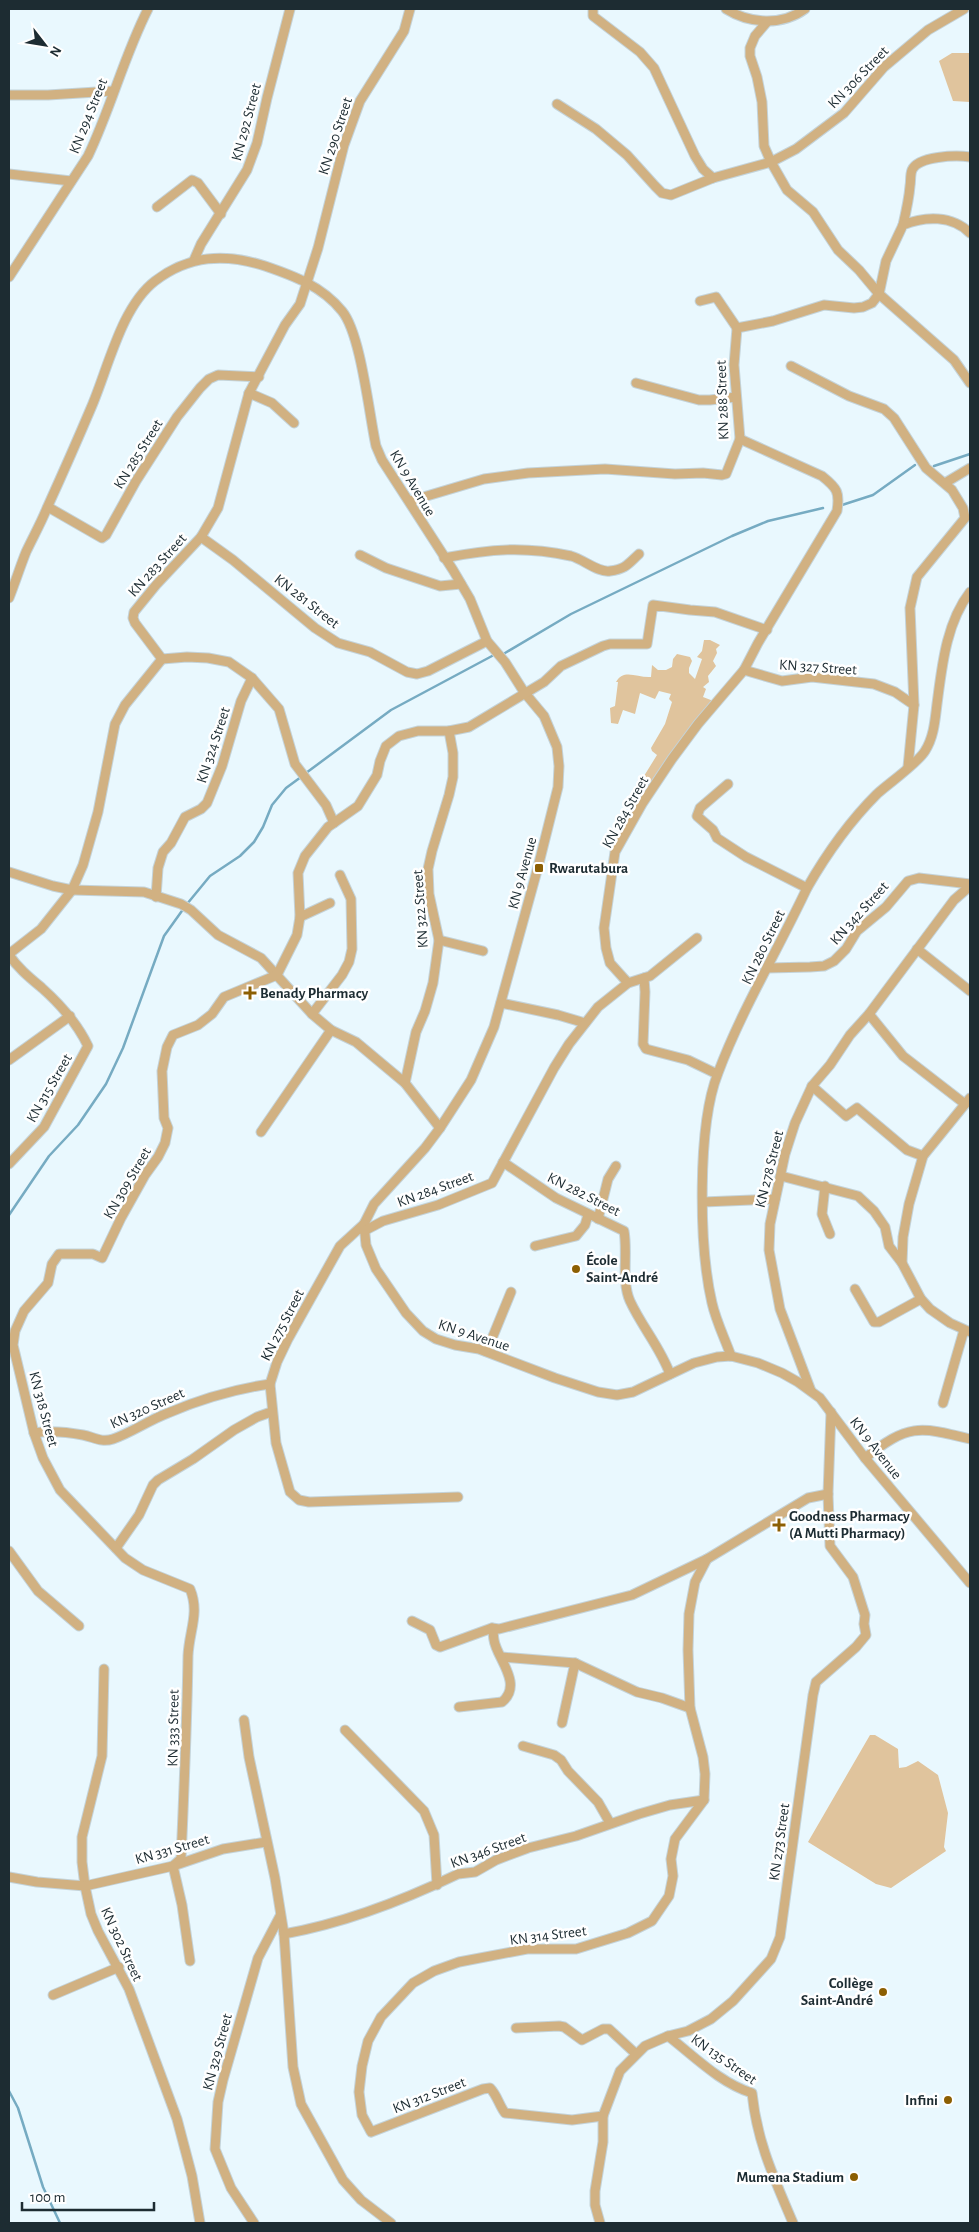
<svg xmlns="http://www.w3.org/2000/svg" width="979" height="2232" font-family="'Alegreya Sans',sans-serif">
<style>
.green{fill:#e0c49d}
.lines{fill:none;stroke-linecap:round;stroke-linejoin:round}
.stream{stroke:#76abc2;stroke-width:2.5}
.minor-casing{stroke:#c4d3d9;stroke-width:11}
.minor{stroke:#d1b182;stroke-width:9}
.poi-dot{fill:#8c5f03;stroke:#fff;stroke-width:2}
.labels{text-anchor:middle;stroke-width:5;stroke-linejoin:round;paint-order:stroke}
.street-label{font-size:15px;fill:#1d2c32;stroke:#fff}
.poi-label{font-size:15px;font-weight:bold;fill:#1d2c32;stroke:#fff;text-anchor:start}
</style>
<rect width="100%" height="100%" fill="#e9f8fe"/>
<g class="green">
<polygon points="952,53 970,53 970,102 953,101 939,61"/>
<path d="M 704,640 L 710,640 L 720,645 L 716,649 L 717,653 L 713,661 L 716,666 L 708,676 L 709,682 L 703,687 L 706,689 L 703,697 L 716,702 L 653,783 L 644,776 L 657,755 L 652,751 L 651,748 L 665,724 L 672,702 L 669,699 L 671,694 L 659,691 L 655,699 L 640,693 L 635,714 L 623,710 L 618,724 L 611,723 L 610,708 L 615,706 L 618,682 L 616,682 C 624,668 637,678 651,677 L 652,665 L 658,670 L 666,670 L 672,667 L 673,659 L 677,654 L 690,657 L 692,661 L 689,668 L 689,673 L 695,679 L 702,659 L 697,657 L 702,651 Z"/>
<polygon points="870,1735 875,1735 898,1749 899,1768 906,1767 918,1761 938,1775 948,1813 944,1847 946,1851 891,1888 876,1884 808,1842"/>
</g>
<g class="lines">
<g class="stream">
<polyline points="934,466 970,454"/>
<polyline points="842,505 873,495 915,465"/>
<polyline points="505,653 571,614 732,536 768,521 823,508"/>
<polyline points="306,773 391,710 492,656"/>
<polyline points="187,904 210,876 240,856 254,842 263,827 272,805 286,788 301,777"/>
<polyline points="9,1215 49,1156 78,1125 106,1084 123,1048 164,936 184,908"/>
<polyline points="9,2091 18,2108 43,2187 60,2223"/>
</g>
<g class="minor-casing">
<g id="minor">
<polyline points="593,9 593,16 640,52 654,68 695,156 703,169 713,178"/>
<path d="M 726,9 C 750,24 782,26 805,9"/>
<polyline points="767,22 755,36 750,48 750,56 757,77 762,102 764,146 771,162 787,190 813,212 838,250 859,270 879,294 954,360 970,383"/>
<polyline points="9,95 48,95 113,91"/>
<polyline points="557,104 596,129 627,155 655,186 662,193 671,195 713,178 771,162 796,149 844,113 884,67 928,30 964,9"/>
<polyline points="9,174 71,181"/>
<polyline points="157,207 192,180 198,183 221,214"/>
<path d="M 903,225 C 906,212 909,199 910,186 C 911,181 910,175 912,170 C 918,156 956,155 970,157"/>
<polyline points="194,260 201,244 247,170 257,143 267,98 290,9"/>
<path d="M 9,277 L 88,156 C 111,108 124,56 148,9"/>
<polyline points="700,301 716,297 737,328"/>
<polyline points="791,366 849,396 884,409 894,418 926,468 952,490 963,508 965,518 917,577 910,608 914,705 908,767"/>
<polyline points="636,383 699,400 710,400 736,397"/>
<polyline points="249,393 272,403 294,423"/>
<polyline points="945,483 970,468"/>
<path d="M 410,501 L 484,479 L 528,473 L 605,469 L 675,474 L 703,473 L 722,475 L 726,474 L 740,439 L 734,365 L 737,328 L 773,321 L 824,305 L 854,308 L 863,307 L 872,303 L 879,294 L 886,261 L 903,225 C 925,216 952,215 970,233"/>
<polyline points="48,507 102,538 106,535 136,481 177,417 200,388 209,379 218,375 259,377"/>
<polyline points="201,537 233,560 315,628 338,643 370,652 407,672 417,674 428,671 487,641"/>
<polyline points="360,555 386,568 440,586 461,584"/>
<path d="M 444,558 C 490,549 524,546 571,556 C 583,559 598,573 610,571 C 626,569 628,564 639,554"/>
<path d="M 9,598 C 15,583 20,567 26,552 C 33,537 41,523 47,508 C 62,475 77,441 91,408 C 108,369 121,307 155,281 C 189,255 225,253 265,266 C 294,276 322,286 342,311 C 361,334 369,414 376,446 L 382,460 L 453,570 L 470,599 L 487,641 L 505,662 L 524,692 L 544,716 L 557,747 L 559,766 L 558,787 L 538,867 L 494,1027 L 471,1080 L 440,1128 L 425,1148 L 374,1204 L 364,1224 L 366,1245 L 376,1269 L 406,1313 L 423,1331 L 436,1339 L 455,1345 L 479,1349 L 555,1378 L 598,1392 L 617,1395 L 633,1392 L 694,1363 L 717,1357 L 731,1356 L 758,1363 L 782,1373 L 798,1382 L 820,1398 L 865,1458 L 970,1583"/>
<polyline points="162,659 187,657 208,658 229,662 252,678 279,709 295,764 326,805 334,823"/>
<polyline points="744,670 782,681 812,677 874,684 895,692 914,705"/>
<polyline points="728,784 700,808 697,816 713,830 717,838 746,857 807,888"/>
<polyline points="9,872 53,886 72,890 144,892 181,904 191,910 218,935 261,958 312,1014 331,1030 356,1042 405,1083 440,1128"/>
<polyline points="156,897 158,868 163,852 171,843 185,817 201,809 207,803 222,766 241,701 252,678"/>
<polyline points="300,917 330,903"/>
<polyline points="439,940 483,951"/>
<polyline points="917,949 970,991"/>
<polyline points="9,954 41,929 72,890 83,865 98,812 115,724 125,705 162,659 135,623 133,618 134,612 156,585 201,537 218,508 249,393 285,325 300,304 318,248 344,145 360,101 404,31 410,9"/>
<path d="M 9,955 C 18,968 29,977 42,988 C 60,1004 77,1023 88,1046 L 44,1127 L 9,1164"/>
<polyline points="768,968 810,967 824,966 834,961 846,949 857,931 886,907 908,881 919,878 970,884"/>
<polyline points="644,978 645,992 643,1044 646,1049 688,1060 717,1074"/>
<path d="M 628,983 L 610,963 L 606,948 L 604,928 L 615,852 L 642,804 L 672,759 L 698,724 L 744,670 L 758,643 L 837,511 C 840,492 837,488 822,476 L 740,439"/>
<polyline points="501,1003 558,1015 585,1023"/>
<polyline points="312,1014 342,975 349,962 352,949 351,899 340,875"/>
<polyline points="869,1014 903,1056 965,1104"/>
<polyline points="9,1060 70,1016"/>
<polyline points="405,1083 416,1032 425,1011 433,983 439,940 429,894 428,869 432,851 449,795 453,777 453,753 449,731"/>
<polyline points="812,1086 846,1116 857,1108 907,1150 923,1156"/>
<polyline points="970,1098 923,1156 909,1204 903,1237 902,1263 921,1299 930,1309 950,1323 970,1332"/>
<polyline points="261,1132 331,1030"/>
<path d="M 503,1162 L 556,1198 L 624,1231 C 628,1252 621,1281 630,1301 C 642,1327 660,1347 670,1374"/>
<polyline points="781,1176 858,1196 874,1211 885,1227 889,1246 902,1263"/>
<polyline points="825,1186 822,1214 830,1234"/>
<polyline points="703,1202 775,1199"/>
<polyline points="598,1219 608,1179 616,1166"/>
<polyline points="364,1224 340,1246 288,1339 277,1362 270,1384 276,1443 290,1492 299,1500 309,1502 458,1497"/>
<polyline points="364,1231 383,1221 438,1205 492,1183 554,1068 569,1044 598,1007 628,983 650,976 697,938"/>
<polyline points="535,1246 576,1236 585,1225 588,1215"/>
<polyline points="855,1289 874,1322 879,1322 921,1299"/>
<polyline points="485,1351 491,1341 511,1292"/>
<path d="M 731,1356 C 725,1339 716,1321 712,1303 C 699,1247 697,1126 718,1073 C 742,1009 778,950 807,888 C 827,853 849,822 877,794 C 889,783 918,763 925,751 C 934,737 935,720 937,704 C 942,666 946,623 970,592"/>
<polyline points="811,1391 780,1309 769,1250 770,1224 785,1154 795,1123 812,1086 830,1065 850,1035 869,1014 954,900 970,886"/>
<polyline points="943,1403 964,1330"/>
<path d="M 34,1433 C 51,1430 67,1432 83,1435 C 94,1437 101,1443 113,1439 C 131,1433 149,1420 168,1413 C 201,1399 235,1389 270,1384"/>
<path d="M 865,1458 C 908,1424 918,1426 970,1439"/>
<polyline points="116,1548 139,1515 153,1485 158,1480 193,1459 234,1430 257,1417 271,1412"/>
<polyline points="9,1551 38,1591 79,1626"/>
<polyline points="412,1621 430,1630 436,1645 440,1647 492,1628"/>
<polyline points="502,1657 575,1663 637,1692 662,1698 690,1708"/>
<polyline points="104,1669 102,1756 82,1837 82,1862 85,1886 91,1914 98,1931 129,1989 177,2119 192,2176 200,2223"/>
<path d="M 459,1707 L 502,1702 C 524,1684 496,1657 494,1640 C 493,1635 494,1633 492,1628 L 499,1629 L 632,1595 L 707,1559 L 808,1498 L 828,1494"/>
<polyline points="244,1720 249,1757 275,1878 284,1934 293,2067 301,2104 343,2180 361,2200 391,2223"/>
<polyline points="562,1723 575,1663"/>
<polyline points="345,1730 424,1811 434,1835 437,1885"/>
<polyline points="523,1746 554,1755 561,1760 568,1771 598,1802 610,1823"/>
<polyline points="9,1877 37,1882 85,1886 173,1866 223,1849 266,1842"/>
<path d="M 284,1934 C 345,1923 402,1901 458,1874 L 475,1872 L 496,1860 L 528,1848 L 576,1836 L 639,1814 L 670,1805 L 704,1800"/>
<path d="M 190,1961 L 182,1905 L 173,1866 L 181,1859 C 184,1791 187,1724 188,1656 C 189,1631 200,1613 190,1589 L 143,1570 L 125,1558 L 60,1490 L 43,1458 L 34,1433 L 13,1345 L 15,1331 L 24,1311 L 48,1283 L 52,1264 L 59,1254 L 93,1254 L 102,1258 L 121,1218 L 145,1175 L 158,1157 L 165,1143 L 168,1128 L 164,1118 L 162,1071 L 167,1047 L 173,1035 L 198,1025 L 212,1014 L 224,997 L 277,975 L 297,935 L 300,917 L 298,873 L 305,856 L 328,827 L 358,806 L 377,775 L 380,761 L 386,746 L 399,736 L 418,731 L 449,731 L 469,727 L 544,682 L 561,666 L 603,646 L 610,644 L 647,644 L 653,605 L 690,610 L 715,612 L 767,630"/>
<polyline points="53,1995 119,1967"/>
<polyline points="516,2028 559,2026 564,2027 582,2040 603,2029 609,2029 636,2054"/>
<path d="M 668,2036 C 694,2056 720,2083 752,2093 C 757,2142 774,2178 793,2223"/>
<path d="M 603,2116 L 572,2120 L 505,2113 C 499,2105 497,2095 490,2088 L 483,2089 L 371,2132 L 362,2115 L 359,2092 L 362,2066 L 368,2041 L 381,2017 L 413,1983 L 434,1971 L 459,1962 L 527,1949 L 576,1949 L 628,1933 L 652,1921 L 669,1896 L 673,1876 L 671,1859 L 675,1839 L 704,1800 L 705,1774 L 703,1757 L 690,1708 L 688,1650 L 689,1614 L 695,1582 L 707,1559"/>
<polyline points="254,2223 231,2188 215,2149 218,2102 223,2080 258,1958 280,1916"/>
<polyline points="600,2223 595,2205 595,2191 603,2142 603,2116 620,2071 645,2046 668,2036 688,2031 711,2019 733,2001 771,1959 780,1937 813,1695 816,1682 856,1647 866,1635 864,1624 865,1615 853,1577 830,1546 828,1494 831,1412"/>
</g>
</g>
<use href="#minor" class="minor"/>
</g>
<g class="poi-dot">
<rect x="534" y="863" width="10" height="10" rx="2.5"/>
<path d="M247.5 985.5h5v5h5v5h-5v5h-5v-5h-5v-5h5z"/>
<circle cx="576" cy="1269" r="5"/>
<path d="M776.5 1517.5h5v5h5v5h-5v5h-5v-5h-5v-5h5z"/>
<circle cx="883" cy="1992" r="5"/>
<circle cx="948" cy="2100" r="5"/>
<circle cx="854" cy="2177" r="5"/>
</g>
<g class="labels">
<g class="street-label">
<text transform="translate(858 77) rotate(-46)" y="5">KN 306 Street</text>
<text transform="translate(88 116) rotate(-68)" y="5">KN 294 Street</text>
<text transform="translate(246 122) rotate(-75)" y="5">KN 292 Street</text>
<text transform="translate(335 136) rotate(-72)" y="5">KN 290 Street</text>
<text transform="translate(722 400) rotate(-92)" y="5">KN 288 Street</text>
<text transform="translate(138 454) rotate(-58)" y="5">KN 285 Street</text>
<text transform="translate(413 483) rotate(59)" y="5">KN 9 Avenue</text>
<text transform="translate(157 565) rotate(-48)" y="5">KN 283 Street</text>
<text transform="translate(307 601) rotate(38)" y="5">KN 281 Street</text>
<text transform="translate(818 667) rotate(4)" y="5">KN 327 Street</text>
<text transform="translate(213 745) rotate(-72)" y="5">KN 324 Street</text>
<text transform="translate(625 812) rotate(-61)" y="5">KN 284 Street</text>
<text transform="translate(522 873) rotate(-75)" y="5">KN 9 Avenue</text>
<text transform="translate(420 909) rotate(-94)" y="5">KN 322 Street</text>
<text transform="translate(859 913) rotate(-48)" y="5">KN 342 Street</text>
<text transform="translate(763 947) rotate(-64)" y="5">KN 280 Street</text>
<text transform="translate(49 1088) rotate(-60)" y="5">KN 315 Street</text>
<text transform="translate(769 1169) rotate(-76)" y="5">KN 278 Street</text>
<text transform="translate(127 1183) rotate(-60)" y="5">KN 309 Street</text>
<text transform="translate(435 1189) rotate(-20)" y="5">KN 284 Street</text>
<text transform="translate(584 1194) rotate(27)" y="5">KN 282 Street</text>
<text transform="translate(282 1325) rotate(-63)" y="5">KN 275 Street</text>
<text transform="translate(474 1335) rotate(18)" y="5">KN 9 Avenue</text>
<text transform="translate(147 1408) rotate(-24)" y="5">KN 320 Street</text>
<text transform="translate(44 1409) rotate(75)" y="5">KN 318 Street</text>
<text transform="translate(876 1448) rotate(52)" y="5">KN 9 Avenue</text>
<text transform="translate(173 1728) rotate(-89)" y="5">KN 333 Street</text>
<text transform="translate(779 1842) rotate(-82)" y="5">KN 273 Street</text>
<text transform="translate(172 1849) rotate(-16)" y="5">KN 331 Street</text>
<text transform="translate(488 1850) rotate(-20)" y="5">KN 346 Street</text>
<text transform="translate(548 1935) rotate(-7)" y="5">KN 314 Street</text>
<text transform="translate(122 1944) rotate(65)" y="5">KN 302 Street</text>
<text transform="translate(217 2052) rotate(-75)" y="5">KN 329 Street</text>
<text transform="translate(724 2059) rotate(35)" y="5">KN 135 Street</text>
<text transform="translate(429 2095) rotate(-21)" y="5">KN 312 Street</text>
</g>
<g class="poi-label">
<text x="549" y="873">Rwarutabura</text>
<text x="260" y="998">Benady Pharmacy</text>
<text x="586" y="1265">École<tspan x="586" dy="17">Saint-André</tspan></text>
<text x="789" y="1521">Goodness Pharmacy<tspan x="789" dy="17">(A Mutti Pharmacy)</tspan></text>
<text x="873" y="1988" text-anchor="end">Collège<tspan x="873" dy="17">Saint-André</tspan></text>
<text x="938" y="2105" text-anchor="end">Infini</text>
<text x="844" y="2182" text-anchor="end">Mumena Stadium</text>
</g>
</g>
<rect width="979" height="2232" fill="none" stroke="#1d2c32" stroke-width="20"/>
<g transform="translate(45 45) rotate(121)" stroke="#ffffff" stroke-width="4" paint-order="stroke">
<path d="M0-4L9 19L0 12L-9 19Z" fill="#1d2c32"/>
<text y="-8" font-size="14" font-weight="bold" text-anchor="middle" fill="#1d2c32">N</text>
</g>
<path d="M22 2202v8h132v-8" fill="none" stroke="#1d2c32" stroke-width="2.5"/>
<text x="30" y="2202" font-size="15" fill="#1d2c32" stroke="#ffffff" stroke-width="4" paint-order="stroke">100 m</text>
</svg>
